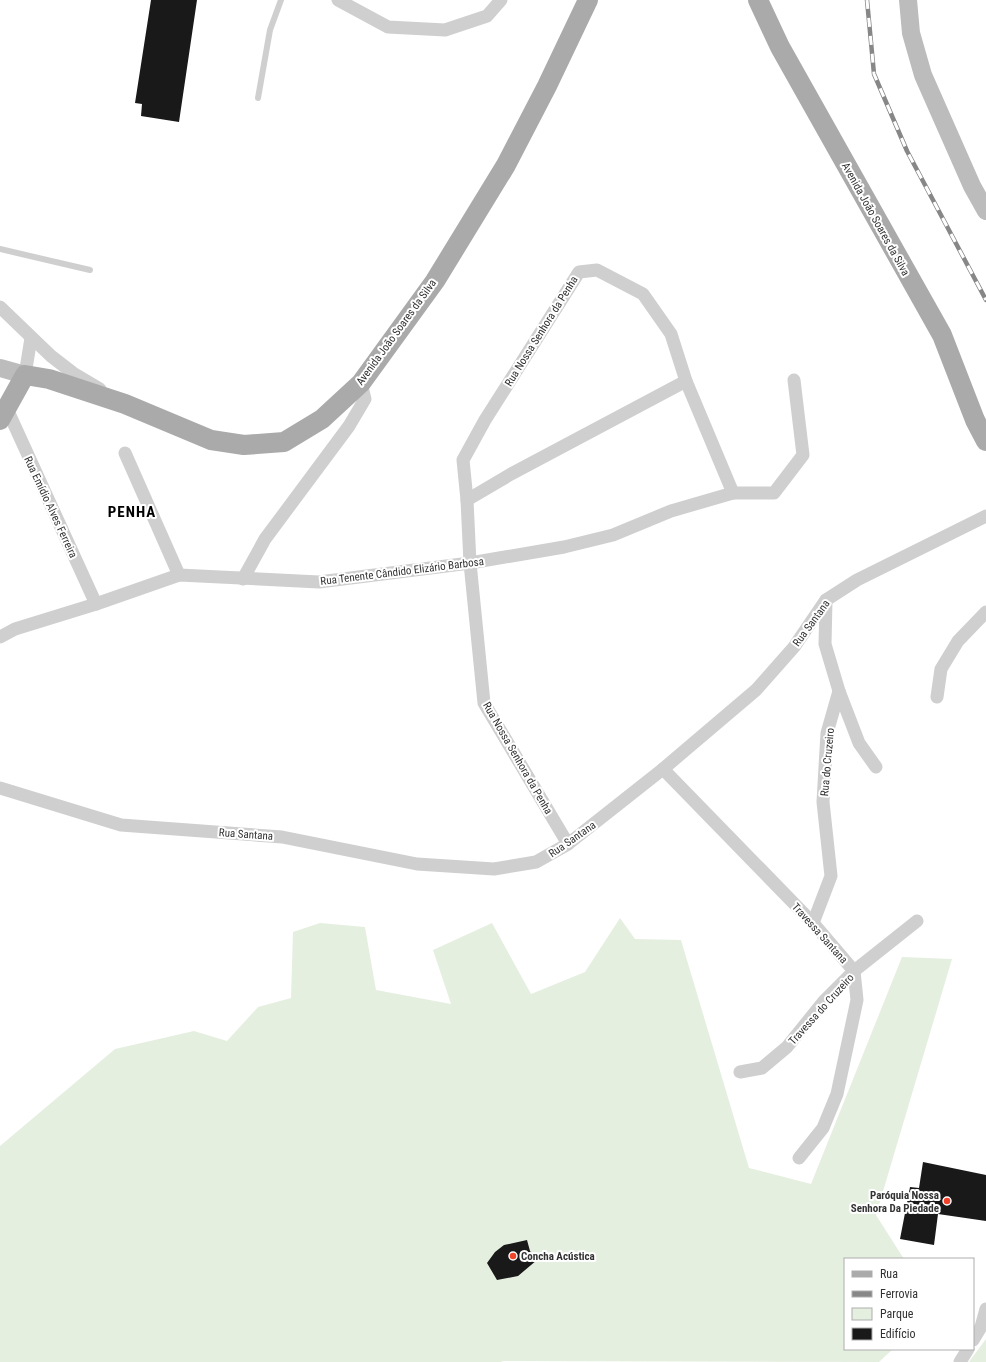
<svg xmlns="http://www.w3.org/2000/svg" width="986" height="1362" font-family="'Roboto Condensed',sans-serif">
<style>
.green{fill:#e5efe0}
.building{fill:#191919}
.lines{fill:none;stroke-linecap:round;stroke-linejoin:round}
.lane{stroke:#cfcfcf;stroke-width:6}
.street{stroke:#cfcfcf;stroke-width:13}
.secondary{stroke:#bcbcbc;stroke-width:18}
.primary{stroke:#aaa;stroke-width:20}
.rail-casing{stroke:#878787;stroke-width:4.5}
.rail{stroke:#fff;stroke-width:3;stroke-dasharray:9;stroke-linecap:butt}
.poi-dot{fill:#f3422a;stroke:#fff;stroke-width:1.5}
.labels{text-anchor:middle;stroke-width:4;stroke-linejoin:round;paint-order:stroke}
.street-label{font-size:11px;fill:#323232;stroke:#fff}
.poi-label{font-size:11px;font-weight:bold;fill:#323232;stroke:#fff;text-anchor:end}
.district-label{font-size:15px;font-weight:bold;letter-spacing:1px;fill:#000;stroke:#fff}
</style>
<rect width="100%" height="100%" fill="#fff"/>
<g class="green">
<polygon points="620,918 635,939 681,940 749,1168 811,1184 902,957 952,959 876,1215 904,1259 845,1259 845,1349 893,1349 879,1362 503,1361 501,1362 0,1362 0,1146 115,1049 194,1031 227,1041 258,1007 291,998 293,932 320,923 365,927 376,990 451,1004 433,950 492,923 531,994 585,972"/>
<polygon points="986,1339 986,1362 969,1362 971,1359"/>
</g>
<g class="building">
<polygon points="151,0 197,0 179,122 141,116 142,104 135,103"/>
<polygon points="923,1162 986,1175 986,1221 938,1214 934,1245 900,1239 910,1187 919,1188"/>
<polygon points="527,1240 530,1251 537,1260 518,1276 497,1280 487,1263 495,1252 504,1245"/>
</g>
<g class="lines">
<g class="lane">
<polyline points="258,98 270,30 281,0"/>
<polyline points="0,249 90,270"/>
</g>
<g class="street">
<polyline points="338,0 388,27 445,30 487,16 501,0"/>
<polyline points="0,307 51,356 73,373 100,389"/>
<polyline points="25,375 31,338"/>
<polyline points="7,409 96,604"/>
<polyline points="125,453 179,575"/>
<polyline points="467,500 511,474 686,381"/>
<polyline points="243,579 265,539 349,426 365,399 361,383"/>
<polyline points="0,637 15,629 96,604 179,575 319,582 470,563 564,547 613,535 671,511 733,493 774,493 803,455 794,380"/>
<polyline points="839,691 859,743 876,767"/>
<polyline points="937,697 941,669 958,641 986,612"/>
<polyline points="663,769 813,923 854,971 857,1000 837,1094 823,1128 799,1158"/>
<polyline points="0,788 121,825 282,837 417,864 494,869 536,862 568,844 663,769 756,690 794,647 826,600 857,580 986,516"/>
<polyline points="568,844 484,703 470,563 467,500 463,460 485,420 579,272 597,270 643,294 671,334 686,381 733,493"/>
<polyline points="813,923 831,876 823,802 827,733 839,691 825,644 826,600"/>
<polyline points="740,1072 762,1068 787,1047 824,1001 854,971 917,921"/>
<polyline points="973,1340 981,1327 986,1309"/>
<polyline points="960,1362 968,1349"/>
</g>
<g class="secondary">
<polyline points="908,0 911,33 923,75 972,186 986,211"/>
<polyline points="0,368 25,375"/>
</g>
<g class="primary">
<polyline points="758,0 780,47 942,335 975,420 986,441"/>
<polyline points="0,420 25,375 49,379 125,404 211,440 244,445 284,442 322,419 361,383 435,281 506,165 547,86 588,0"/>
</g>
<g class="rail-casing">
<polyline id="rail" points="867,0 874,74 907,151 986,300"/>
</g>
<use href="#rail" class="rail"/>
</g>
<g class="poi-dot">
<circle cx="947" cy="1201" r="4"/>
<circle cx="513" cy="1256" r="4"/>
</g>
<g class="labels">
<g class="street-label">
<text transform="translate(876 219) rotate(61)" y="4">Avenida João Soares da Silva</text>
<text transform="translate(541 331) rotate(-58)" y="4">Rua Nossa Senhora da Penha</text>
<text transform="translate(396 332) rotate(-54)" y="4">Avenida João Soares da Silva</text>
<text transform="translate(51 507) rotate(65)" y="4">Rua Emídio Alves Ferreira</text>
<text transform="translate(402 571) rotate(-7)" y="4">Rua Tenente Cândido Elizário Barbosa</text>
<text transform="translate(811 623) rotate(-54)" y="4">Rua Santana</text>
<text transform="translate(518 758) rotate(60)" y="4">Rua Nossa Senhora da Penha</text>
<text transform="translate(827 762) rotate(-85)" y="4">Rua do Cruzeiro</text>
<text transform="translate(246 834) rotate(4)" y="4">Rua Santana</text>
<text transform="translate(572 839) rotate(-35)" y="4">Rua Santana</text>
<text transform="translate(820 933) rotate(48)" y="4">Travessa Santana</text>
<text transform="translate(821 1009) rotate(-48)" y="4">Travessa do Cruzeiro</text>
</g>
<g class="poi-label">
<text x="939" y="1199">Paróquia Nossa<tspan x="939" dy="13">Senhora Da Piedade</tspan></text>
<text x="521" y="1260" text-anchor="start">Concha Acústica</text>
</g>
<g class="district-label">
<text x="132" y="517">PENHA</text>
</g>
</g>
<rect x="844" y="1258" width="130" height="92" fill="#ffffff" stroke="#adadad"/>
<rect x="852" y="1271" width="20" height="6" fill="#aaaaaa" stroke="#adadad"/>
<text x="880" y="1278" font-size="12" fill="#323232">Rua</text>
<rect x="852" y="1291" width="20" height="6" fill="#878787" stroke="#adadad"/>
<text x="880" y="1298" font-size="12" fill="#323232">Ferrovia</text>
<rect x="852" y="1308" width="20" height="12" fill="#e5efe0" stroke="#adadad"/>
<text x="880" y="1318" font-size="12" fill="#323232">Parque</text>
<rect x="852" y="1328" width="20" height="12" fill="#191919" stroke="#adadad"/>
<text x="880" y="1338" font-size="12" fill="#323232">Edifício</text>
</svg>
